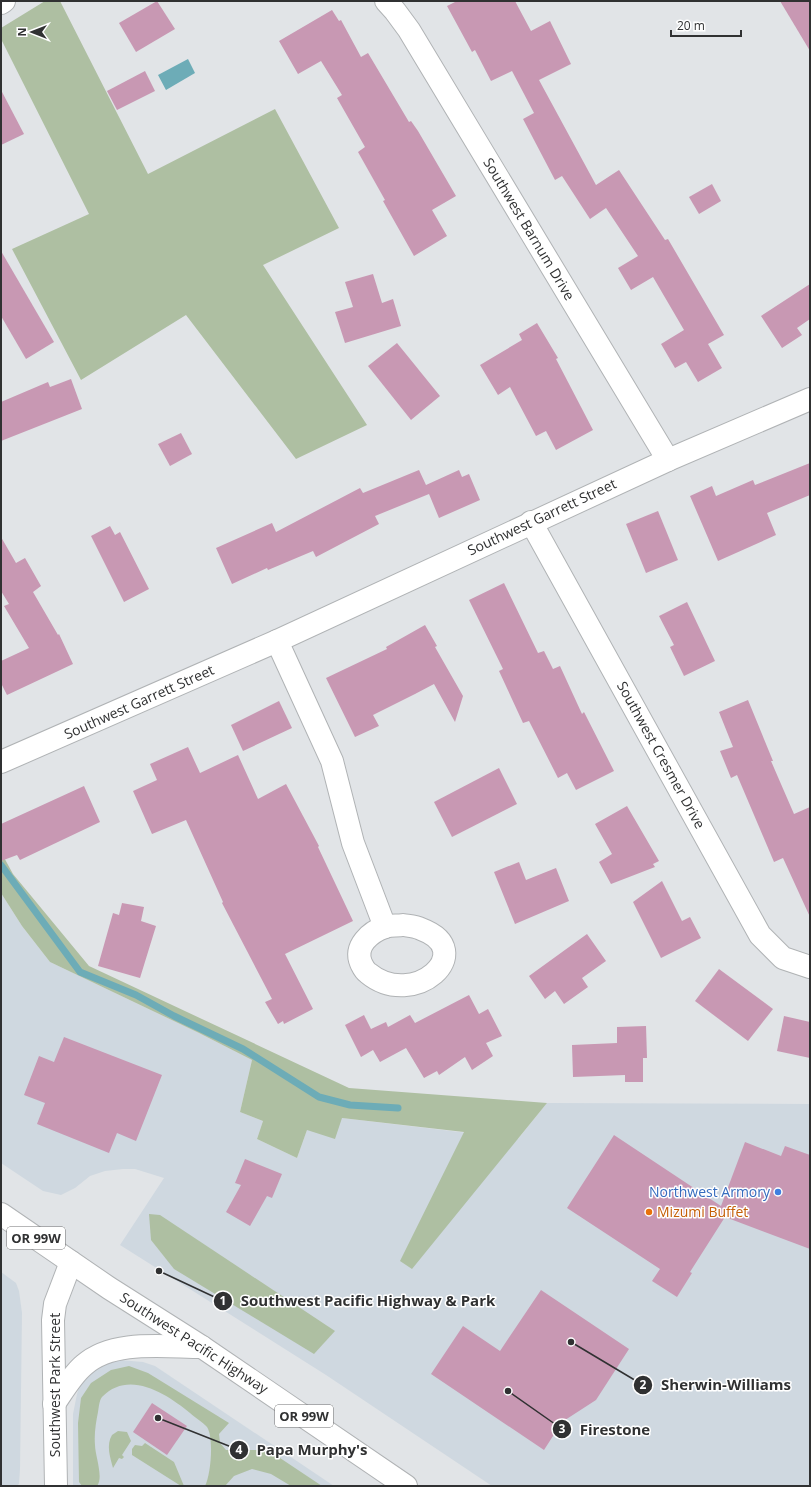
<svg xmlns="http://www.w3.org/2000/svg" width="811" height="1487" font-family="'Open Sans',sans-serif">
<style>
.built{fill:#cfd8e0}
.green{fill:#aebfa2}
.water{fill:#6dacb7}
.lines{fill:none;stroke-linecap:round;stroke-linejoin:round}
.stream{stroke:#6dacb7;stroke-width:7}
.building{fill:#c898b3}
.street-casing{stroke:#b0b3b5;stroke-width:24}
.highway-casing{stroke:#b0b3b5;stroke-width:24}
.street{stroke:#fff;stroke-width:22}
.highway{stroke:#fff;stroke-width:22}
.shop-dot{fill:#3f7fe0;stroke:#fff;stroke-width:1.5}
.food-dot{fill:#e8710a;stroke:#fff;stroke-width:1.5}
.labels{text-anchor:middle;stroke-width:3;stroke-linejoin:round;paint-order:stroke}
.shield{fill:#fff;stroke:#6e6f70;stroke-width:1}
.shield-label{font-size:13px;font-weight:bold;fill:#303132}
.street-label{font-size:14px;fill:#303132;stroke:#fff}
.shop-label{font-size:14px;fill:#366cbe;stroke:#fff;text-anchor:end}
.food-label{font-size:14px;fill:#c56008;stroke:#fff;text-anchor:start}
.leader{fill:none;stroke:#303132;stroke-width:1.5}
.callout-dot{fill:#303132;stroke:#fff;stroke-width:1.5}
.mark-label{font-size:12px;text-anchor:middle;font-weight:bold;fill:#fff}
.callout-label{font-size:15px;text-anchor:middle;font-weight:bold;fill:#303132;stroke:#fff;stroke-width:3;stroke-linejoin:round;paint-order:stroke}
</style>
<rect width="100%" height="100%" fill="#e1e4e7"/>
<g class="built">
<polygon points="1,893 22,926 50,962 199,1033 252,1060 240,1112 263,1121 257,1139 297,1158 307,1130 342,1118 518,1139 547,1103 810,1104 810,1486 492,1486 326,1375 120,1245 164,1178 135,1169 123,1169 105,1171 90,1176 75,1188 61,1195 43,1191 1,1163"/>
<polygon points="1,1272 16,1283 19,1291 22,1313 20,1469 19,1484 16,1486 1,1486"/>
<polygon points="119,1360 143,1362 155,1366 334,1486 73,1486 73,1414 77,1394 80,1384 85,1378 93,1371 105,1364"/>
</g>
<g class="green">
<polygon points="45,1 60,1 148,174 275,109 339,228 263,265 367,425 296,459 186,315 81,380 12,249 89,214 1,39 1,28"/>
<polygon points="1,852 13,874 89,966 349,1088 547,1103 412,1269 400,1261 464,1132 342,1118 335,1139 307,1130 297,1158 257,1139 263,1121 240,1112 252,1060 199,1033 50,962 22,926 1,893"/>
<polygon points="149,1214 160,1215 335,1331 314,1354 174,1269 151,1240"/>
<path d="M 129,1366 L 148,1373 L 229,1423 L 219,1434 L 220,1443 L 226,1450 L 268,1450 L 322,1486 L 291,1486 L 271,1474 L 252,1469 L 234,1476 L 225,1486 L 205,1486 C 211,1475 214,1437 207,1427 C 203,1422 195,1418 190,1413 C 167,1394 129,1369 102,1397 C 99,1401 99,1407 98,1412 C 96,1422 94,1434 95,1445 C 95,1455 104,1478 97,1486 L 82,1486 L 79,1482 L 78,1423 L 81,1398 L 91,1383 L 111,1370 Z"/>
<path d="M 118,1431 L 127,1432 L 131,1441 L 122,1455 L 124,1457 L 122,1459 L 119,1458 L 113,1468 C 110,1457 106,1445 112,1435 Z"/>
<polygon points="145,1443 174,1462 184,1486 181,1486 132,1455 132,1449 135,1445 142,1446"/>
</g>
<polygon class="water" points="188,59 195,73 166,90 158,75"/>
<g class="lines">
<polyline class="stream" points="1,865 80,972 136,995 174,1016 243,1049 319,1097 350,1105 398,1108"/>
</g>
<g class="building">
<polygon points="157,1 175,29 136,52 119,23"/>
<polygon points="457,1 515,1 531,31 550,21 571,64 539,80 596,185 619,170 665,240 668,239 724,335 708,344 722,368 698,382 686,362 675,368 661,344 684,330 653,277 631,290 618,268 638,256 606,208 590,219 562,176 555,180 523,119 534,113 512,71 491,81 475,50 472,52 447,6"/>
<polygon points="780,1 810,1 810,51"/>
<polygon points="332,10 339,21 341,20 361,57 368,53 409,122 411,121 418,131 456,196 432,210 447,236 414,256 383,201 385,200 358,152 365,147 337,98 342,95 321,61 298,74 279,41"/>
<polygon points="145,71 155,91 117,110 107,91"/>
<polygon points="1,90 24,134 1,145"/>
<polygon points="712,184 721,201 699,214 689,197"/>
<polygon points="1,251 54,342 26,359 1,316"/>
<polygon points="373,274 382,303 393,299 401,326 345,343 335,312 353,307 345,282"/>
<polygon points="810,284 810,319 797,328 802,335 782,348 761,316"/>
<polygon points="537,323 558,358 556,359 593,430 556,450 546,431 536,436 510,387 498,395 480,365 522,340 519,334"/>
<polygon points="397,343 440,396 411,420 368,366"/>
<polygon points="71,379 82,409 1,441 1,402 48,382 50,387"/>
<polygon points="181,433 192,454 170,466 158,444"/>
<polygon points="810,463 810,495 767,513 776,535 718,561 690,496 712,486 716,496 753,480 755,485"/>
<polygon points="419,470 426,485 459,470 462,477 469,474 480,500 439,518 429,494 375,516 379,524 316,557 313,551 268,570 267,568 232,584 216,548 272,523 276,532 360,488 363,493"/>
<polygon points="658,511 678,560 646,573 626,524"/>
<polygon points="110,526 115,535 120,532 149,589 124,602 91,536"/>
<polygon points="1,537 16,563 25,558 41,586 33,592 58,635 59,634 73,664 7,695 1,683 1,661 29,648 4,606 9,604 1,591"/>
<polygon points="504,583 538,653 544,651 553,669 560,666 582,714 584,712 614,771 576,790 567,773 558,778 529,721 523,723 499,671 503,669 469,600"/>
<polygon points="687,602 715,661 684,676 670,647 674,645 659,616"/>
<polygon points="425,625 437,646 435,647 463,696 455,722 434,684 415,694 373,715 379,726 355,737 326,678 387,649 386,647"/>
<polygon points="748,700 773,761 771,761 794,814 810,807 810,917 783,858 774,862 737,775 731,778 720,751 733,747 719,712"/>
<polygon points="279,701 292,728 243,751 231,725"/>
<polygon points="188,747 200,773 238,755 258,799 286,784 319,846 318,847 353,921 285,954 313,1009 284,1024 283,1021 278,1024 265,1002 272,999 222,903 223,902 186,820 152,834 133,791 157,780 150,764"/>
<polygon points="499,768 517,804 452,837 434,802"/>
<polygon points="84,786 100,822 20,860 17,855 1,861 1,824"/>
<polygon points="627,806 659,861 653,864 655,867 611,884 599,862 612,854 595,824"/>
<polygon points="519,862 526,880 556,868 569,901 515,924 494,872"/>
<polygon points="662,881 682,921 690,917 701,938 661,958 633,902"/>
<polygon points="122,903 144,907 141,921 156,926 140,978 98,966 113,913 119,915"/>
<polygon points="587,934 606,961 582,978 588,987 564,1004 555,991 545,999 529,976"/>
<polygon points="719,969 773,1009 748,1041 695,1001"/>
<polygon points="469,995 479,1014 488,1009 502,1036 486,1043 493,1056 472,1070 465,1057 439,1075 437,1071 424,1078 406,1048 380,1062 373,1050 361,1057 345,1025 364,1015 371,1029 386,1022 388,1027 410,1015 415,1023"/>
<polygon points="784,1016 810,1022 810,1058 777,1051"/>
<polygon points="646,1026 647,1058 643,1058 643,1082 625,1082 625,1075 573,1077 572,1045 617,1043 617,1027"/>
<polygon points="64,1037 162,1075 136,1141 117,1133 109,1153 37,1124 45,1103 24,1095 39,1056 54,1062"/>
<polygon points="614,1135 721,1206 745,1142 781,1156 785,1146 810,1155 810,1249 725,1217 690,1272 692,1273 677,1297 652,1281 660,1269 567,1208"/>
<polygon points="245,1159 282,1174 272,1198 267,1196 250,1226 226,1212 241,1185 235,1183"/>
<polygon points="541,1290 629,1349 596,1400 562,1422 544,1450 431,1374 463,1326 500,1351"/>
<polygon points="152,1403 187,1426 167,1455 133,1432"/>
</g>
<g class="lines">
<g class="street-casing">
<g id="street">
<polyline points="386,1 395,11 409,30 668,460"/>
<polyline points="1,3 4,1"/>
<polyline points="531,522 760,935 783,958 810,967"/>
<polyline points="277,641 332,761 353,843 385,927"/>
<polyline points="1,762 277,641 668,460 810,399"/>
<path d="M 403,925 C 409,926 415,926 421,929 C 480,951 414,1011 368,973 C 364,970 363,967 361,963 C 354,946 370,932 385,927 C 390,925 397,926 403,925 Z"/>
<polyline points="56,1486 53,1320 55,1304 71,1262"/>
</g>
</g>
<g class="highway-casing">
<g id="highway">
<polyline points="1,1214 109,1288 202,1347 406,1486"/>
<path d="M 54,1404 C 63,1391 72,1375 84,1365 C 113,1339 165,1347 202,1347"/>
</g>
</g>
<use href="#street" class="street"/>
<use href="#highway" class="highway"/>
</g>
<circle class="shop-dot" cx="778" cy="1192" r="4"/>
<circle class="food-dot" cx="649" cy="1212" r="4"/>
<g class="labels">
<g class="shield">
<rect x="7" y="1227" width="58" height="22" rx="3"/>
<rect x="275" y="1405" width="58" height="22" rx="3"/>
</g>
<g class="shield-label">
<text x="36" y="1243">OR 99W</text>
<text x="304" y="1421">OR 99W</text>
</g>
<g class="street-label">
<text transform="translate(529 229) rotate(59)" y="5">Southwest Barnum Drive</text>
<text transform="translate(542 517) rotate(-25)" y="5">Southwest Garrett Street</text>
<text transform="translate(139 702) rotate(-24)" y="5">Southwest Garrett Street</text>
<text transform="translate(661 755) rotate(61)" y="5">Southwest Cresmer Drive</text>
<text transform="translate(194 1343) rotate(33)" y="5">Southwest Pacific Highway</text>
<text transform="translate(55 1385) rotate(-90)" y="5">Southwest Park Street</text>
</g>
<g class="shop-label">
<text x="770" y="1197">Northwest Armory</text>
</g>
<g class="food-label">
<text x="657" y="1217">Mizumi Buffet</text>
</g>
</g>
<path class="leader" d="M159 1271L223 1301M571 1342L643 1385M508 1391L562 1429M158 1418L239 1450"/>
<g class="callout-dot">
<circle cx="159" cy="1271" r="4"/>
<circle cx="571" cy="1342" r="4"/>
<circle cx="508" cy="1391" r="4"/>
<circle cx="158" cy="1418" r="4"/>
<circle cx="223" cy="1301" r="10"/>
<circle cx="643" cy="1385" r="10"/>
<circle cx="562" cy="1429" r="10"/>
<circle cx="239" cy="1450" r="10"/>
</g>
<g class="mark-label">
<text x="223" y="1305">1</text>
<text x="643" y="1389">2</text>
<text x="562" y="1433">3</text>
<text x="239" y="1454">4</text>
</g>
<g class="callout-label">
<text x="368" y="1306">Southwest Pacific Highway &amp; Park</text>
<text x="726" y="1390">Sherwin-Williams</text>
<text x="615" y="1435">Firestone</text>
<text x="312" y="1455">Papa Murphy's</text>
</g>
<rect width="811" height="1487" fill="none" stroke="#303132" stroke-width="4"/>
<g transform="translate(32 32) rotate(270)" stroke="#ffffff" stroke-width="3" paint-order="stroke">
<path d="M0-3L7 15L0 10L-7 15Z" fill="#303132"/>
<text y="-6" font-size="11" font-weight="bold" text-anchor="middle" fill="#303132">N</text>
</g>
<path d="M671 30v6h70v-6" fill="none" stroke="#303132" stroke-width="2"/>
<text x="677" y="30" font-size="12" fill="#303132" stroke="#ffffff" stroke-width="3" paint-order="stroke">20 m</text>
</svg>
